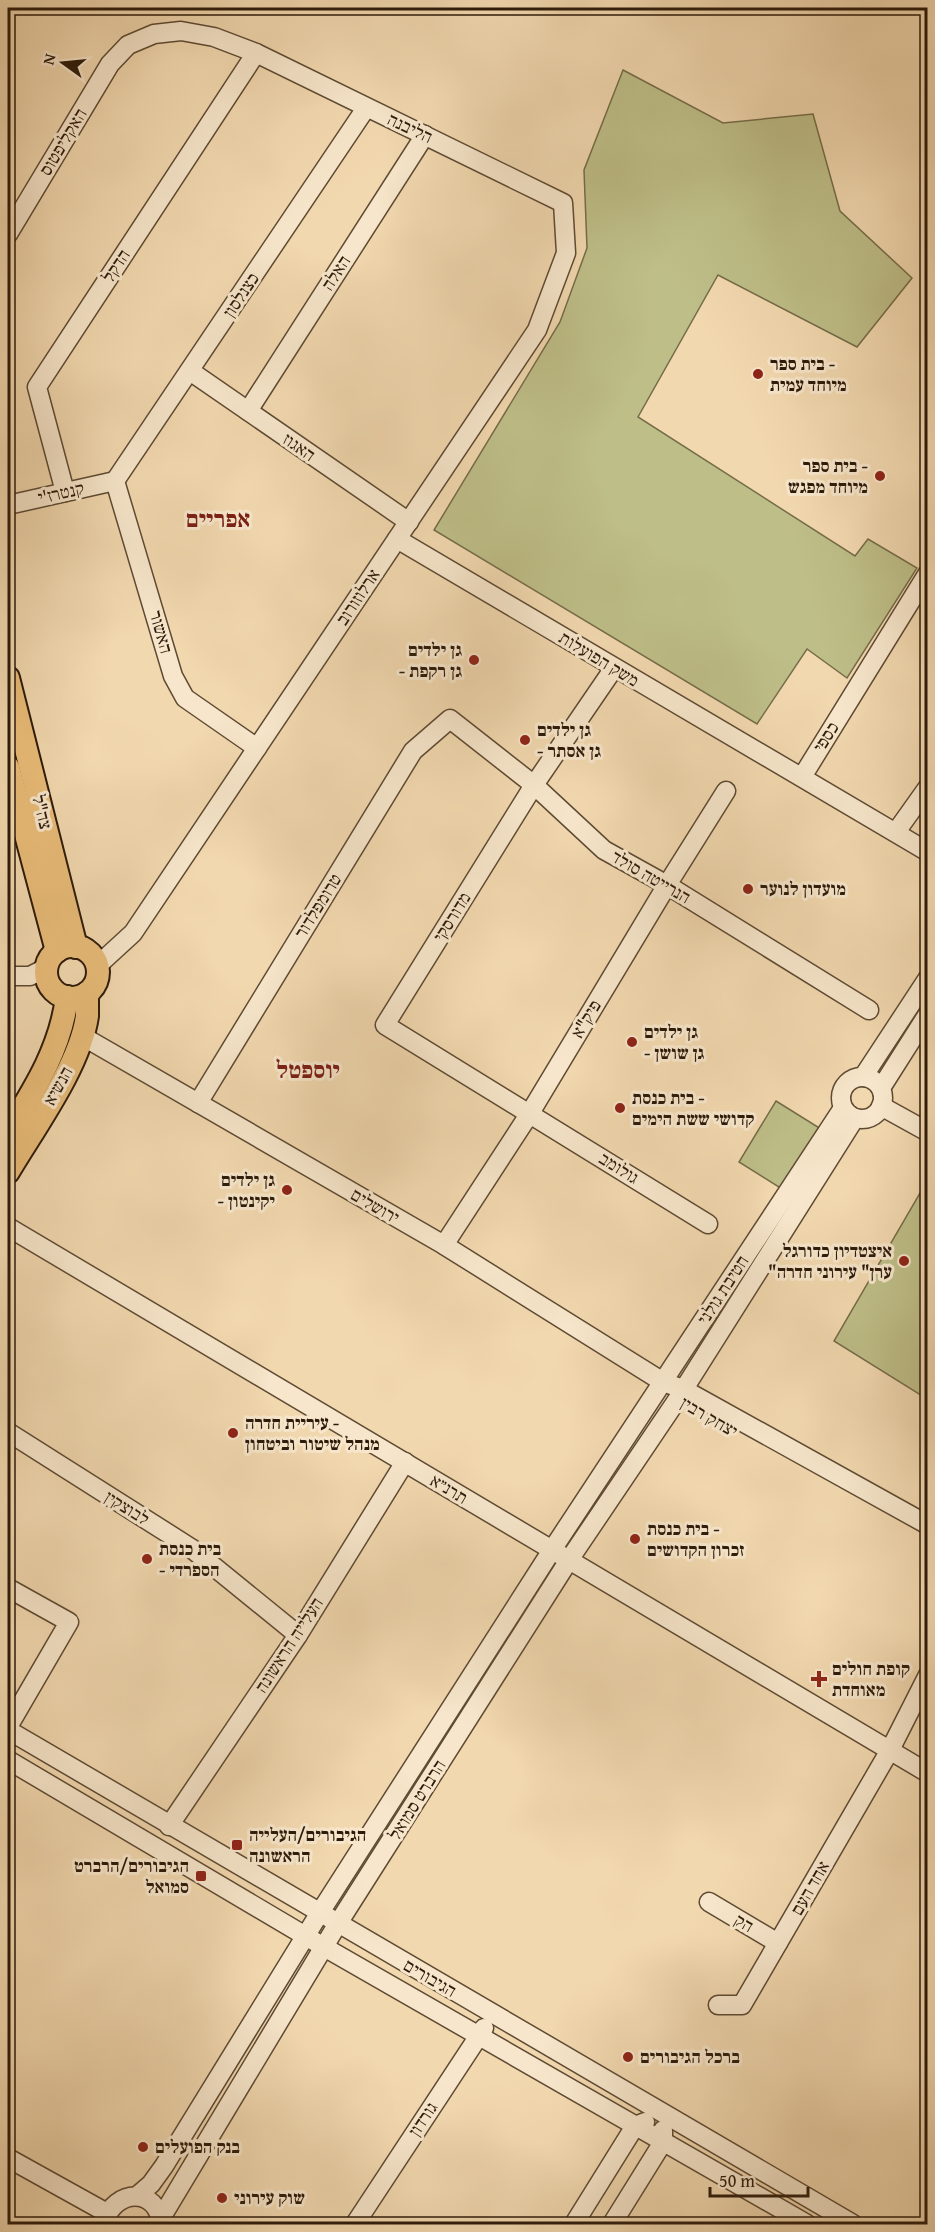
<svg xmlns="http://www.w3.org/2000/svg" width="935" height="2232" font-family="'Gentium Book Plus','Frank Ruhl Libre',serif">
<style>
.green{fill:#bebe88;stroke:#756c49;stroke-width:1.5}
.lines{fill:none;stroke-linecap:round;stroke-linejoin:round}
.minor-casing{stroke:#5e4a33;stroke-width:21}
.major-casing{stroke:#2c1a0a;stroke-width:26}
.minor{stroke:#f7e6cb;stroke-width:18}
.major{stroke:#e9bc78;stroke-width:22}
.poi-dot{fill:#8f2418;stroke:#f7e6cb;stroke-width:2}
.labels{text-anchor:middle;stroke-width:6;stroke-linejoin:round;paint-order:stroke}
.street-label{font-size:18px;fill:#2c1a0a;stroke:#f7e6cb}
.poi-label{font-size:18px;font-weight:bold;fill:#2c1a0a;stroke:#f7e6cb;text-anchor:start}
.district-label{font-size:24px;font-weight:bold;fill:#7a1f14;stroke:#f7e6cb}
</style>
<rect width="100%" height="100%" fill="#f2d8af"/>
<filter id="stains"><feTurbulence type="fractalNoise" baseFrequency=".00333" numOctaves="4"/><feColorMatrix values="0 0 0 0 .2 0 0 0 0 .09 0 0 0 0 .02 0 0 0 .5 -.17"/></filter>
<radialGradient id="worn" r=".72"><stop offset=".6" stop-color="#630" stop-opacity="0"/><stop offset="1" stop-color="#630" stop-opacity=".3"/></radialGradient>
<g class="green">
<polygon points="623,70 723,123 813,114 840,211 912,278 857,347 718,275 638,417 855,556 868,539 917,568 847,678 807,649 757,724 434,530 560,322 587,248 584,170"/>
<polygon points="776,1101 821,1129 782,1189 739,1162"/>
<polygon points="927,1181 927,1399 834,1341"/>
</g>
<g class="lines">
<g class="minor-casing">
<g id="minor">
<polyline points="8,234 110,64 128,45 154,34 181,31 214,37 256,53 563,203 566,253 537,330 133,933 97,966"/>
<polyline points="190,371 409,522"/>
<polyline points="248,411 425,135"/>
<polyline points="115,481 366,108"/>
<polyline points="115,481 173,676 185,698 257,748"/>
<polyline points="65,492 37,387 256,53"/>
<polyline points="8,505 115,481"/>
<polyline points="397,539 928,852"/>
<polyline points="614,668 534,785 385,1025 708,1224"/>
<polyline points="802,777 928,573"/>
<polyline points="896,832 928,787"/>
<polyline points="8,976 30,976 46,968"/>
<polyline points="82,1036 444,1245 663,1382 683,1389 928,1525"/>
<circle cx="862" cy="1098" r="21"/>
<polyline points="863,1077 928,978"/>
<polyline points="881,1088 928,1014"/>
<polyline points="198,1103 413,751 450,719 534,785 604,850 667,885 869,1010"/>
<polyline points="881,1106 928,1132"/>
<polyline points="8,1227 928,1773"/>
<polyline points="444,1245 530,1113 667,885 726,791"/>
<polyline points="8,1432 191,1548 298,1635"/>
<polyline points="8,1588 69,1622 8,1727"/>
<polyline points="8,1730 853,2224"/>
<polyline points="8,1760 324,1947 807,2224"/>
<polyline points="169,1826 298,1635 405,1462"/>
<polyline points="709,1902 778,1943"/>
<polyline points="718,2005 742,2005 890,1750 928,1675"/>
<polyline points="8,2158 107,2213"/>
<polyline points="137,2196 151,2184 164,2166 319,1914 552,1550 843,1108"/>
<polyline points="161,2218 337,1925 569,1560 677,1400 855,1118"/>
<path d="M 104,2223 C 114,2188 158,2187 161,2224"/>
<polyline points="355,2224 484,2028"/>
<polyline points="574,2224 635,2126 645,2122"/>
<polyline points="612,2224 663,2142 663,2130"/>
</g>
</g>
<g class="major-casing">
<g id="major">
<polyline points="8,678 76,947"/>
<polyline points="8,767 57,951"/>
<circle cx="72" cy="972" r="26"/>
<path d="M 8,1132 C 34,1090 61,1048 67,997"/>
<path d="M 8,1172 C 34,1128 80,1066 87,1016 C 87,1009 87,1001 87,993"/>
</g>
</g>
<use href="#minor" class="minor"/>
<use href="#major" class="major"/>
</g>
<g class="poi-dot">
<circle cx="758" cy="374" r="6"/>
<circle cx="880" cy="476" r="6"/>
<circle cx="474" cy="660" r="6"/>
<circle cx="525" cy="740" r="6"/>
<circle cx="748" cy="889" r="6"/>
<circle cx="632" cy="1042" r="6"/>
<circle cx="620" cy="1108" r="6"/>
<circle cx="287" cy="1190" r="6"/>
<circle cx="904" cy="1261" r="6"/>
<circle cx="233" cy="1433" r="6"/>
<circle cx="635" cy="1539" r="6"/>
<circle cx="147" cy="1559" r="6"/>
<path d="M816 1670h6v6h6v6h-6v6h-6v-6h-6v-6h6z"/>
<rect x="231" y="1839" width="12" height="12" rx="3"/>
<rect x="195" y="1870" width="12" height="12" rx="3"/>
<circle cx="628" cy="2057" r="6"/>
<circle cx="143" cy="2147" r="6"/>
<circle cx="222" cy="2198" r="6"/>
</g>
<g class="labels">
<g class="street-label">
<text transform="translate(410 128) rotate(25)" y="6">הליבנה</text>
<text transform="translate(63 142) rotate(-59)" y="6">האקליפטוס</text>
<text transform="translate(116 266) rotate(-57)" y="6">הדקל</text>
<text transform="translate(336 273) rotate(-57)" y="6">האלה</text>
<text transform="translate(241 295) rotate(-56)" y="6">כצנלסון</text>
<text transform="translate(299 447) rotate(35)" y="6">האגוז</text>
<text transform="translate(61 493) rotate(-13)" y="6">קנטרז'י</text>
<text transform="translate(358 597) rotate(-56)" y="6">ארלוזורוב</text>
<text transform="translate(161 632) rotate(74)" y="6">האשור</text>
<text transform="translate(599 659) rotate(31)" y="6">משק הפועלות</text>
<text transform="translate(826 737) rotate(-58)" y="6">כספי</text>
<text transform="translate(42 812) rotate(76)" y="6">צה"ל</text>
<text transform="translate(651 877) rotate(30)" y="6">הנרייטה סולד</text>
<text transform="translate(318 906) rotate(-58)" y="6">טרומפלדור</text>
<text transform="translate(452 917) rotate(-58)" y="6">מדורסקי</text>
<text transform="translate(586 1019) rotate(-59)" y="6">פיק"א</text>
<text transform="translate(58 1086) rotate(-61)" y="6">הנשיא</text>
<text transform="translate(619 1168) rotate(32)" y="6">גולומב</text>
<text transform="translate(375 1206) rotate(30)" y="6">ירושלים</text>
<text transform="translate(723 1290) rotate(-57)" y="6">חטיבת גולני</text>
<text transform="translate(709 1417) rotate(30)" y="6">יצחק רבין</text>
<text transform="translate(449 1489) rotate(31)" y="6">תרנ״א</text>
<text transform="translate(127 1508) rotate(32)" y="6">לבוצקין</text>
<text transform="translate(289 1645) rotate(-57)" y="6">העלייה הראשונה</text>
<text transform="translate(417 1800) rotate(-58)" y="6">הרברט סמואל</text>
<text transform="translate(810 1888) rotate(-60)" y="6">אחד העם</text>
<text transform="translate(744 1923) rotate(30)" y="6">הק</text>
<text transform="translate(430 1978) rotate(30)" y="6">הגיבורים</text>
<text transform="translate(423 2119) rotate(-56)" y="6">גורדון</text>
</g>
<g class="poi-label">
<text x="770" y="370">בית ספר -<tspan x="770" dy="21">מיוחד עמית</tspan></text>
<text x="868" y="472" text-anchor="end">בית ספר -<tspan x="868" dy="21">מיוחד מפגש</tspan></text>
<text x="462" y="656" text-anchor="end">גן ילדים<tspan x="462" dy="21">- גן רקפת</tspan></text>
<text x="537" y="736">גן ילדים<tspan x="537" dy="21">- גן אסתר</tspan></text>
<text x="760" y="895">מועדון לנוער</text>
<text x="644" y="1038">גן ילדים<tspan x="644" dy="21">- גן שושן</tspan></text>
<text x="632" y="1104">בית כנסת -<tspan x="632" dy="21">קדושי ששת הימים</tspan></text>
<text x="275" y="1186" text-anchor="end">גן ילדים<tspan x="275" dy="21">- יקינטון</tspan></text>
<text x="892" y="1257" text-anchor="end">איצטדיון כדורגל<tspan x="892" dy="21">"ערן" עירוני חדרה</tspan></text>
<text x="245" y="1429">עיריית חדרה -<tspan x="245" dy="21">מנהל שיטור וביטחון</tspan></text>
<text x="647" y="1535">בית כנסת -<tspan x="647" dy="21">זכרון הקדושים</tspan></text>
<text x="159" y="1555">בית כנסת<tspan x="159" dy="21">- הספרדי</tspan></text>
<text x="832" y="1675">קופת חולים<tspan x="832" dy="21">מאוחדת</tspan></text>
<text x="249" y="1841">הגיבורים/העלייה<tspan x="249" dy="21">הראשונה</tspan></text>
<text x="189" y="1872" text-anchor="end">הגיבורים/הרברט<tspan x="189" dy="21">סמואל</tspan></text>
<text x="640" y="2063">ברכל הגיבורים</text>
<text x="155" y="2153">בנק הפועלים</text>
<text x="234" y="2204">שוק עירוני</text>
</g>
<g class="district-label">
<text x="218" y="527">אפריים</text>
<text x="308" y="1078">יוספטל</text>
</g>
</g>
<rect width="935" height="2232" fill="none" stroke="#f2d8af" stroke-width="30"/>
<rect x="9" y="9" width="917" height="2214" fill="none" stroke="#2c1a0a" stroke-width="3"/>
<rect x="15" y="15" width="905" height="2202" fill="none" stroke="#2c1a0a" stroke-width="1.5"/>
<g transform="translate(63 63) rotate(285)" stroke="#f7e6cb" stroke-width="4.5" paint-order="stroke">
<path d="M0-4.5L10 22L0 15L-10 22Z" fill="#2c1a0a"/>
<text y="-9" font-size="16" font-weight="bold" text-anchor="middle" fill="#2c1a0a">N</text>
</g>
<path d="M710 2187v9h98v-9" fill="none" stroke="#2c1a0a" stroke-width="3"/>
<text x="719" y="2187" font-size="18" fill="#2c1a0a" stroke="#f7e6cb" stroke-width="4.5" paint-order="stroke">50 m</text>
<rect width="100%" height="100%" filter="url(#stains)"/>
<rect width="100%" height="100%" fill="url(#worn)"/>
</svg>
